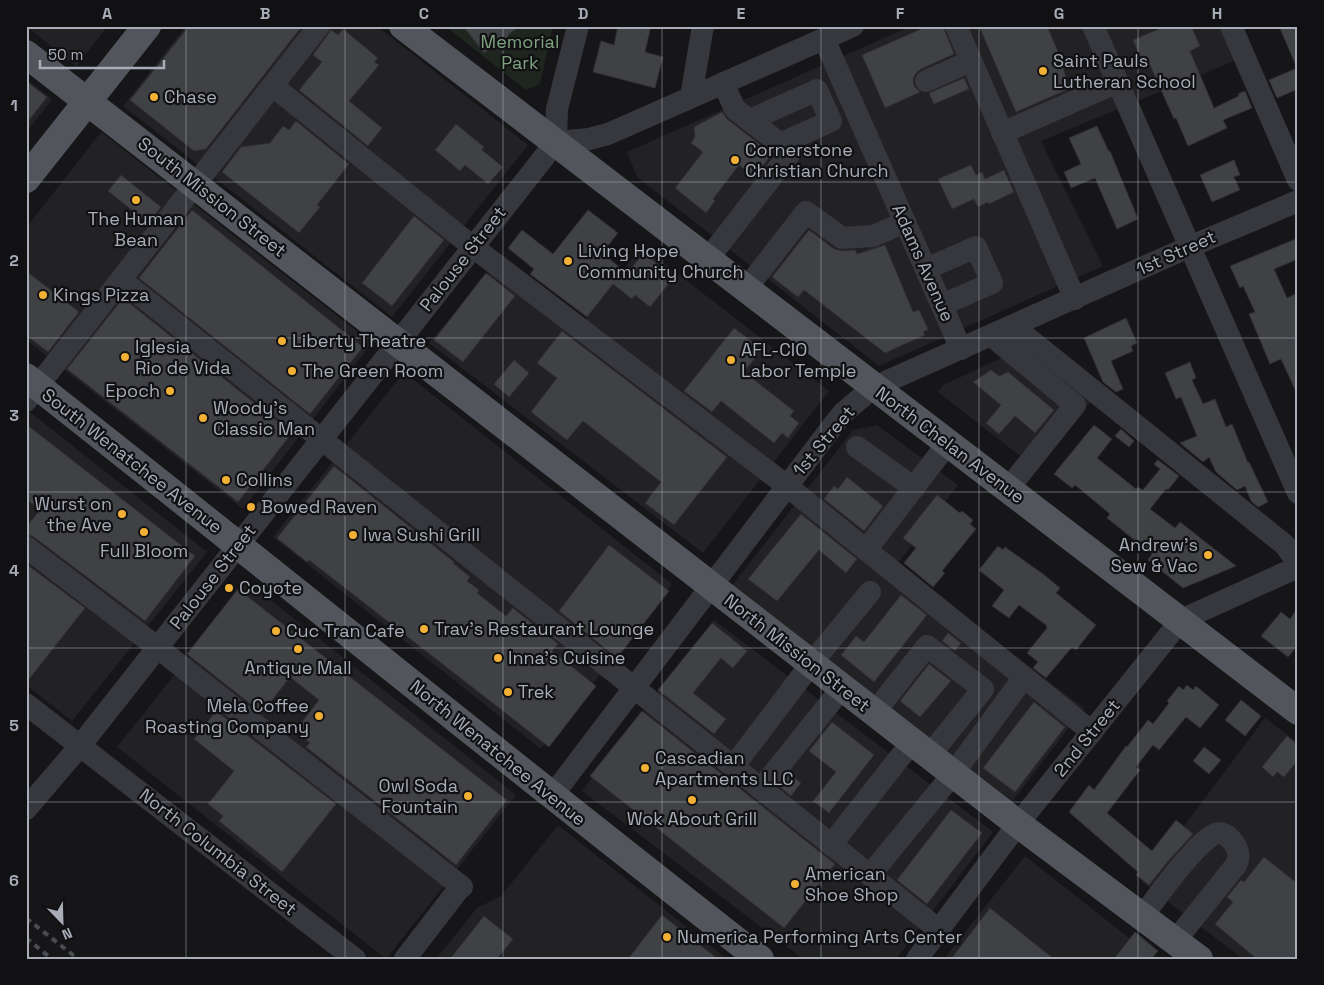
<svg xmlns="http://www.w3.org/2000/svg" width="1324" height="985" font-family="'Space Grotesk',sans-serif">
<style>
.built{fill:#222225}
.green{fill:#1e261f}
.building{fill:#404145;stroke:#303034}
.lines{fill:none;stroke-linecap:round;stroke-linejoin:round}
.minor{stroke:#37383d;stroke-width:22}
.major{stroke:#53555c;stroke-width:28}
.rail{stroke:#4a4c52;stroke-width:4;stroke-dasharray:6 5;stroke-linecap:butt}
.grid{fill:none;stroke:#a8adb8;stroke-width:1;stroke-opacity:0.55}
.poi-dot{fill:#f2b134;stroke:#111113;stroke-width:2}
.labels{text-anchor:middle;stroke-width:4.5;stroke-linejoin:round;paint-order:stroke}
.park-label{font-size:18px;fill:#7fa381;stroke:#111113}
.poi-label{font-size:18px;fill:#a8adb8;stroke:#111113;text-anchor:start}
.street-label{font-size:18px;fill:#a8adb8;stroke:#111113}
.neatline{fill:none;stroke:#a8adb8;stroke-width:2}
.grid-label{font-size:16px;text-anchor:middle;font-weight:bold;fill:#a8adb8}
</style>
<rect width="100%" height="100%" fill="#161618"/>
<g class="built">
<polygon points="26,26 108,26 76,66"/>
<polygon points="186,26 377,26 528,145 392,317 123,106"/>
<polygon points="911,26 1239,26 1251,54 1041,141 1103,266 879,366 637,177 627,152"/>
<polygon points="26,79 52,99 26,133"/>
<polygon points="101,132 372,343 243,509 26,340 26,228"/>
<polygon points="642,246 829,391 703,553 429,343 502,258 584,321"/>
<polygon points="1028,346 1094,397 1037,469 938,392 943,385"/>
<polygon points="404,372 672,584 541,749 273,537"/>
<polygon points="26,409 207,552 72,721 26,685"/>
<polygon points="877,425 958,485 896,566 1084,708 1011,803 731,587 853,430"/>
<polygon points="248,582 516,795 386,959 117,747"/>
<polygon points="714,620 993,832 896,959 803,959 582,791"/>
<polygon points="1265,718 1298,743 1298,959 1243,959 1142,882"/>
<polygon points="558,825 727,959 436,959 477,908 501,896"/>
<polygon points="1025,856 1156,959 944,959"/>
</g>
<polygon class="green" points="445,26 553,26 540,84 526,90"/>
<g class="building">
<polygon points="189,26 302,26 206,149 194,151 130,100"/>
<polygon points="463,26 520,26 508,35 510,39 497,48 495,45 484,53"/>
<polygon points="618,26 651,26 645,52 663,57 655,88 593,72 601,41 614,45"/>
<polygon points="928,26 943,26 954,54 921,69 916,73 913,79 914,86 920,92 885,108 862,55"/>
<polygon points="979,26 1047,26 1065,68 1063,69 1071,88 1016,112"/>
<polygon points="1166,26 1191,26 1200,46 1190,51 1214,108 1239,96 1238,94 1245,91 1252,108 1223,120 1227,128 1188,146 1176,118 1174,119 1150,65 1145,67 1133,40"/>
<polygon points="1279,26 1298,26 1298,89 1277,98 1269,80 1297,68"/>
<polygon points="343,29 378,58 374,62 379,65 349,101 382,128 368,146 299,90 322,62 313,55 331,30 338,35"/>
<polygon points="964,78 969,89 934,104 929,93"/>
<polygon points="26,81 47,97 26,124"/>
<polygon points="722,112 727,119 772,154 754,177 739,165 713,199 715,201 706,213 675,188 703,152 691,143 695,137 694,127"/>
<polygon points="296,121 349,164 317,205 320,207 299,233 222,172 241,147 270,143 283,126 289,130"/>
<polygon points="456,124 484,147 482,150 503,167 488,184 465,165 460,171 435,150"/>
<polygon points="1097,126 1109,152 1110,151 1138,219 1117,229 1095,178 1071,188 1064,172 1081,164 1069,138"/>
<polygon points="1234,160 1240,175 1234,177 1240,190 1212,202 1200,175"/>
<polygon points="971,165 976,175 982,172 985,179 1004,170 1014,192 989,204 988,202 978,207 974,199 952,209 938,179"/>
<polygon points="121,175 161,207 148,223 108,191"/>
<polygon points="192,210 363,347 310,414 139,278"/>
<polygon points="588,210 618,233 602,253 627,273 644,253 674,277 650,307 635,295 632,299 613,284 587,317 530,274 534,269 508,248 522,230 553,254"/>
<polygon points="414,216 444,240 392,306 362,283"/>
<polygon points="809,230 834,249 843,251 855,250 857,254 885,245 913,312 919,310 928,329 923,332 925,335 885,353 804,290 798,297 772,277"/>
<polygon points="1298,238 1298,259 1274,269 1287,298 1298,293 1298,396 1281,359 1270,364 1249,314 1255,312 1243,286 1240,288 1230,266"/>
<polygon points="26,271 79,312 48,352 26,335"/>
<polygon points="486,273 515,296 463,362 434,340"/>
<polygon points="123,298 292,433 238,502 67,369"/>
<polygon points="1126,318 1137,343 1131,346 1133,351 1111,361 1123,389 1116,392 1103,382 1084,338"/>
<polygon points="734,328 762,349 744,372 794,411 790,416 799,423 788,438 782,433 774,443 721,401 712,412 684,391"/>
<polygon points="562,331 727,457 674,525 645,503 661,482 583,421 567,440 531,412 557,378 537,363"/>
<polygon points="514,360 529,373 509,397 494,384"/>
<polygon points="1190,362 1196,378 1192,380 1203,404 1215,399 1226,427 1232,424 1248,463 1249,462 1268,502 1258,507 1251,501 1245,486 1237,490 1216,472 1209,457 1203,462 1180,443 1197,436 1181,397 1176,399 1165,373"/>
<polygon points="991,370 999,376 1008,372 1054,410 1035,433 1015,416 999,434 986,423 1001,405 973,382"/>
<polygon points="26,424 195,556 145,621 34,537 26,534 26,527 40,510 26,499"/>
<polygon points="1094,425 1112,439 1097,458 1136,489 1138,487 1143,490 1160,469 1154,464 1158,460 1179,476 1168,490 1166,489 1150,509 1175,528 1180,522 1236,566 1183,588 1148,560 1152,554 1107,518 1110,514 1075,485 1072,488 1054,474"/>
<polygon points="1121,429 1134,441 1129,447 1115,436"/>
<polygon points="334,466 454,562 453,563 470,577 467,581 479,590 477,593 506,616 513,608 558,644 552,651 596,686 549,747 309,560 307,562 277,538"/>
<polygon points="847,477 883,506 864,531 824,499 834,486 838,489"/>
<polygon points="937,495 960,513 962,511 973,520 970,524 976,529 942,571 945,573 933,587 904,563 916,548 903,538"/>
<polygon points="801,514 857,559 846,573 819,550 777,601 748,579"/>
<polygon points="609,545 669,591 617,658 559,611"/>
<polygon points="998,546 1003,550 1005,547 1043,574 1060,588 1056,593 1096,625 1076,650 1072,647 1046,678 1033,668 1038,662 1027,653 1047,628 1046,625 1019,605 1009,618 992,606 1004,590 979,570"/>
<polygon points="26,564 85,608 26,683"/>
<polygon points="238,589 507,800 456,865 306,747 310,743 295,731 319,700 290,677 262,713 187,654"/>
<polygon points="901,595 927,615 874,682 841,655 856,636 864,642"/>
<polygon points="1298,608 1298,645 1288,657 1261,636 1281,612 1290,619"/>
<polygon points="712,623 747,651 733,668 721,658 693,693 726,719 714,734 658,690"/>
<polygon points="948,633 961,643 955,651 942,641"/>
<polygon points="929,664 951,681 920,717 900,701"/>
<polygon points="1187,685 1193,690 1196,686 1219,705 1200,728 1186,717 1159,750 1153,745 1136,767 1140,770 1107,813 1152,851 1176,820 1193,834 1169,860 1149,885 1136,875 1138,872 1069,812 1089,785 1094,790 1126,746 1127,747 1148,720 1153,724 1169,703 1167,701 1179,686 1183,690"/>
<polygon points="1241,700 1261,716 1245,736 1225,720"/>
<polygon points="1034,702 1065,727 1015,792 983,768"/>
<polygon points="216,711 336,804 282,872 219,821 223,816 208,804 234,771 194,739"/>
<polygon points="642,711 835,864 784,928 590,776"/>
<polygon points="832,722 874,755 829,813 813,801 836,772 809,751"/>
<polygon points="1287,736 1298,745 1298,760 1284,777 1277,772 1273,777 1262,767"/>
<polygon points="1204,747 1221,760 1209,774 1193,761"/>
<polygon points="790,774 801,783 791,796 780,787"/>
<polygon points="951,810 982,833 927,904 897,880"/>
<polygon points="1264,857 1298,884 1298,959 1257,959 1215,924 1233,902 1227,897 1241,880 1244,882"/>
<polygon points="990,908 1054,959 951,959"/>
<polygon points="662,915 718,959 628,959"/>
<polygon points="484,916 513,939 497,959 450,959"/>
<polygon points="1135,932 1158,951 1151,959 1114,959"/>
</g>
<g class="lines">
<g class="minor">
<polyline points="956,26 1075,299"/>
<polyline points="1093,26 1298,493"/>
<polyline points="1231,26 1298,180"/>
<polyline points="824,39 961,349"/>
<polyline points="926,81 971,61"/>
<polyline points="273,86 473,247 787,486 1092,732"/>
<polyline points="691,97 703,26"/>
<polyline points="750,120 817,90 831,121 780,144"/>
<polyline points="1002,133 1118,82"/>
<polyline points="556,142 557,109 578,26"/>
<polyline points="708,259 791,152 735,109 723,83"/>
<polyline points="926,269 976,247 992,283 942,305"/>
<polyline points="121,280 939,930"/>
<polyline points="746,289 806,212 842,238 873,236 905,222"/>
<polyline points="1013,326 1285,545 1298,563"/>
<polyline points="992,336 1075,405 1008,489"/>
<polyline points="26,401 319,26"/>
<polyline points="857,447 914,488"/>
<polyline points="26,547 158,648 462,887"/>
<polyline points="866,550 948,443"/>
<polyline points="26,704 355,959"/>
<polyline points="874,713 927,646 983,689 929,756"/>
<polyline points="733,767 811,664 870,592"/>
<polyline points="761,789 842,688"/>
<polyline points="552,796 835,423 843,413 874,387 1189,247 1298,201"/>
<polyline points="26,809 80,746 556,142 589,139 608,134 853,26"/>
<polyline points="831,845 912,742"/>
<polyline points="870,875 953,774 1024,677"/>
<path d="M 1142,917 C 1154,901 1202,833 1219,833 C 1225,833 1231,839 1234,843 C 1239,851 1240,857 1236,865 L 1175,941"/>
<polyline points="405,959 458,890"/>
<polyline points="917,959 1018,824 1181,620 1298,567"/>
</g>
<g class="major">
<polyline points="403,26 1298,711"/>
<polyline points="26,54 1018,824 1199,959"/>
<polyline points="26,179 147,26"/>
<path d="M 26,377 C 271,570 514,767 760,959"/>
</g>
<g class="rail">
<polyline points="26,918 78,959"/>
<polyline points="26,938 52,959"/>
</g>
</g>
<path class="grid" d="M 186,26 L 186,959M 345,26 L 345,959M 503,26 L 503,959M 662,26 L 662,959M 821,26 L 821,959M 979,26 L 979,959M 1138,26 L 1138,959M 26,182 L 1298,182M 26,338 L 1298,338M 26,492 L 1298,492M 26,648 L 1298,648M 26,802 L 1298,802"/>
<g class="poi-dot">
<circle cx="1043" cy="71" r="5"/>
<circle cx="154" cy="97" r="5"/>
<circle cx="735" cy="160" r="5"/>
<circle cx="136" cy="200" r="5"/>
<circle cx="568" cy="261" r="5"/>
<circle cx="43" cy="295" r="5"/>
<circle cx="282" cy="341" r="5"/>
<circle cx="125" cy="357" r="5"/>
<circle cx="731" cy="360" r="5"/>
<circle cx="292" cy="371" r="5"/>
<circle cx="170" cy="391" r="5"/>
<circle cx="203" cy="418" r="5"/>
<circle cx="226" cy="480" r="5"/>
<circle cx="251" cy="507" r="5"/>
<circle cx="122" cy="514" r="5"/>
<circle cx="144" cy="532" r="5"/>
<circle cx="353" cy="535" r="5"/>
<circle cx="1208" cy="555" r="5"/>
<circle cx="229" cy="588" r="5"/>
<circle cx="424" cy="629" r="5"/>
<circle cx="276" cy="631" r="5"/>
<circle cx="298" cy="649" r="5"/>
<circle cx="498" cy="658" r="5"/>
<circle cx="508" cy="692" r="5"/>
<circle cx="319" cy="716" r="5"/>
<circle cx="645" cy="768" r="5"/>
<circle cx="468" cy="796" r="5"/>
<circle cx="692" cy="800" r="5"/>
<circle cx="795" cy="884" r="5"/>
<circle cx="667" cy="937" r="5"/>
</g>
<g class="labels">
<g class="park-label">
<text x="520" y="48">Memorial<tspan x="520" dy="21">Park</tspan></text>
</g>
<g class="poi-label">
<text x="1053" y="67">Saint Pauls<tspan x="1053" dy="21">Lutheran School</tspan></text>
<text x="164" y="103">Chase</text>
<text x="745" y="156">Cornerstone<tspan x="745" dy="21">Christian Church</tspan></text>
<text x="136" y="225" text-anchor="middle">The Human<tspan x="136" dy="21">Bean</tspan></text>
<text x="578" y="257">Living Hope<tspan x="578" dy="21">Community Church</tspan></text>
<text x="53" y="301">Kings Pizza</text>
<text x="292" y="347">Liberty Theatre</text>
<text x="135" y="353">Iglesia<tspan x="135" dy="21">Rio de Vida</tspan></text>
<text x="741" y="356">AFL-CIO<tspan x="741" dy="21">Labor Temple</tspan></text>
<text x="302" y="377">The Green Room</text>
<text x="160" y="397" text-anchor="end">Epoch</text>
<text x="213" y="414">Woody's<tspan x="213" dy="21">Classic Man</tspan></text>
<text x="236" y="486">Collins</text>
<text x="112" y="510" text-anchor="end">Wurst on<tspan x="112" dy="21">the Ave</tspan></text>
<text x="261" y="513">Bowed Raven</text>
<text x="363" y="541">Iwa Sushi Grill</text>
<text x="1198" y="551" text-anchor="end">Andrew's<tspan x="1198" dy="21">Sew &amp; Vac</tspan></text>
<text x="144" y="557" text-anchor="middle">Full Bloom</text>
<text x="239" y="594">Coyote</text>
<text x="434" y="635">Trav's Restaurant Lounge</text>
<text x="286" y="637">Cuc Tran Cafe</text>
<text x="508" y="664">Inna's Cuisine</text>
<text x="298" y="674" text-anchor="middle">Antique Mall</text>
<text x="518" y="698">Trek</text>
<text x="309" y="712" text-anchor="end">Mela Coffee<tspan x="309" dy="21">Roasting Company</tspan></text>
<text x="655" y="764">Cascadian<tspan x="655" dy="21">Apartments LLC</tspan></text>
<text x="458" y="792" text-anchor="end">Owl Soda<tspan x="458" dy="21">Fountain</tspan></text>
<text x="692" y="825" text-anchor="middle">Wok About Grill</text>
<text x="805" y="880">American<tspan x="805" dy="21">Shoe Shop</tspan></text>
<text x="677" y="943">Numerica Performing Arts Center</text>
</g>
<g class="street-label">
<text transform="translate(212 197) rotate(38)" y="6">South Mission Street</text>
<text transform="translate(1176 253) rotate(-24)" y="6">1st Street</text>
<text transform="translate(463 259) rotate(-52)" y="6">Palouse Street</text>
<text transform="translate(923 263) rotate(66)" y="6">Adams Avenue</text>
<text transform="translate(824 441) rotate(-50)" y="6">1st Street</text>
<text transform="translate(950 445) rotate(37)" y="6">North Chelan Avenue</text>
<text transform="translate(132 461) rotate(38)" y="6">South Wenatchee Avenue</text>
<text transform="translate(213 577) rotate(-52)" y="6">Palouse Street</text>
<text transform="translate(797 653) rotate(38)" y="6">North Mission Street</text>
<text transform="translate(1087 738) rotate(-51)" y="6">2nd Street</text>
<text transform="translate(498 753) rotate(39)" y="6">North Wenatchee Avenue</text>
<text transform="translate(218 852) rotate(38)" y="6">North Columbia Street</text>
</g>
</g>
<rect width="1324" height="985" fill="none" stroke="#111113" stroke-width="55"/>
<g transform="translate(62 922) rotate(157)" stroke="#111113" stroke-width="4" paint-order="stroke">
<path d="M0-4L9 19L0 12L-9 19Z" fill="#a8adb8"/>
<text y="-8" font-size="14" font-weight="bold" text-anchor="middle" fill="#a8adb8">N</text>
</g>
<path d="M40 60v8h124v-8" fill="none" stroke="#a8adb8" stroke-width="2.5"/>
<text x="48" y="60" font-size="15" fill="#a8adb8" stroke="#111113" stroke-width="4" paint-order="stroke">50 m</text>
<rect x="28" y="28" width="1268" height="930" class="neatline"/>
<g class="grid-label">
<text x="107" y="19">A</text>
<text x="265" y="19">B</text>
<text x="424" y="19">C</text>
<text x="583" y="19">D</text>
<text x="741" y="19">E</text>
<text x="900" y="19">F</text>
<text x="1059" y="19">G</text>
<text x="1217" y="19">H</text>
<text x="14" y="111">1</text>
<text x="14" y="266">2</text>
<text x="14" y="421">3</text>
<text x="14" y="576">4</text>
<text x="14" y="731">5</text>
<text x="14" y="886">6</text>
</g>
</svg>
